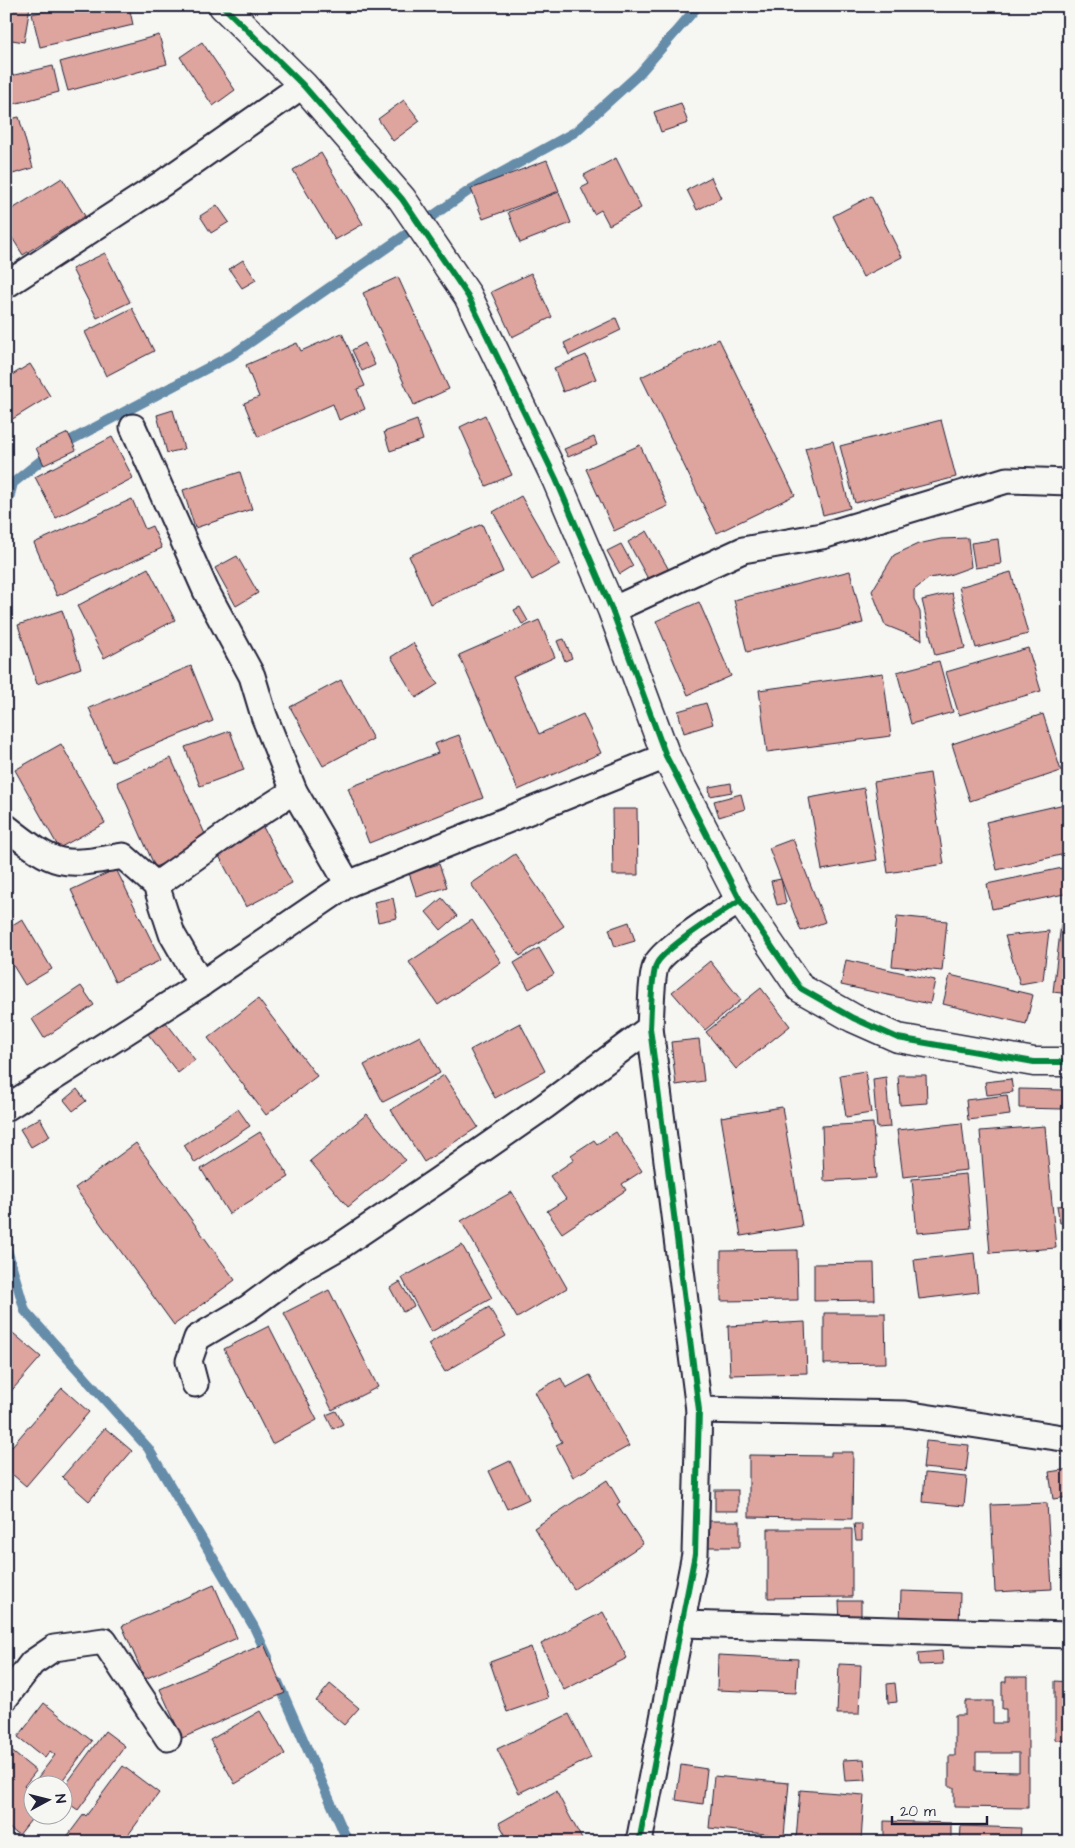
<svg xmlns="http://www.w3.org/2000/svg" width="1075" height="1848" font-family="'Architects Daughter',sans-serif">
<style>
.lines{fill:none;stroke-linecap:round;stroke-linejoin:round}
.stream{stroke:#658ca9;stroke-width:10}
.building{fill:#dea49e;stroke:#22223b;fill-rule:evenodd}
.street-casing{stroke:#22223b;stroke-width:29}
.secondary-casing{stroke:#22223b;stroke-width:31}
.street{stroke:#f6f6f2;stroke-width:25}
.secondary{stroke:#f6f6f2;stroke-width:28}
.cycleway-casing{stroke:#f6f6f2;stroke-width:9}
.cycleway{stroke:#00873e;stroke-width:6}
</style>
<rect width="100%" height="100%" fill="#f6f6f2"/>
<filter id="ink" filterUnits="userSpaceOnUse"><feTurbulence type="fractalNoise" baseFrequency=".02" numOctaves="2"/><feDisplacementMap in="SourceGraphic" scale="10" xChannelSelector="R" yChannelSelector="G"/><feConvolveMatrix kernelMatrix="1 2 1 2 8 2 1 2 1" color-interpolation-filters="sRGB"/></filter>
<g filter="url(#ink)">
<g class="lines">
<g class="stream">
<polyline points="6,510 13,483 58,447 232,355 470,190 575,132 639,74 698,6"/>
<polyline points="6,1246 25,1311 148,1448 254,1627 268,1657"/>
<polyline points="278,1682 348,1842"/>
</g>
</g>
<g class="building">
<polygon points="6,6 30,6 24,42 6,39"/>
<polygon points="66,6 129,6 133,25 40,47 32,14"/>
<polygon points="159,35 167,64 68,91 60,62"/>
<polygon points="202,42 235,90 213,106 180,57"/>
<polygon points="53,66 59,92 6,106 6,77"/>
<polygon points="404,100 420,121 393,141 378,119"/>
<polygon points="681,103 688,123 661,132 654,112"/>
<polygon points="19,117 33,168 6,176 6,120"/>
<polygon points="321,153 363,224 335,240 293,170"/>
<polygon points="616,158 641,208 609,225 601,210 594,214 581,188 589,184 584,175"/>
<polygon points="547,160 559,191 483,219 471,189"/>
<polygon points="711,177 721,198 697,210 687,190"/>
<polygon points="62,178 85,216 23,255 6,228 6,213"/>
<polygon points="559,192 571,223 520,243 508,212"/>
<polygon points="871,196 902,257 863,277 833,216"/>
<polygon points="217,205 229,222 211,233 200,216"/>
<polygon points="6,248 13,258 6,262"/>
<polygon points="105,253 130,302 97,318 72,269"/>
<polygon points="243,260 256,280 242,288 229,269"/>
<polygon points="531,273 552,317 512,337 491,292"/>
<polygon points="398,277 449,389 414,405 363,293"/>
<polygon points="132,308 154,351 106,376 85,332"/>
<polygon points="616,318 621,330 569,355 564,343"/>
<polygon points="342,333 365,386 357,389 365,409 339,420 333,404 258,437 244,403 259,397 246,365 297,343 301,351"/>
<polygon points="719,339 795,495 717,533 641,377"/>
<polygon points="365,343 375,365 362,371 352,350"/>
<polygon points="586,355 596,379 563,392 554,368"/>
<polygon points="30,364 50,396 6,423 6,366 12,375"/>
<polygon points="173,410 184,449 167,453 157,415"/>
<polygon points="485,415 512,475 486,486 460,427"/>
<polygon points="417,420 423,440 390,451 384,432"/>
<polygon points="941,420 956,477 855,503 840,446"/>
<polygon points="68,433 76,450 44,465 36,448"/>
<polygon points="112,437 133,478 56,518 35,477"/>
<polygon points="594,437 597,445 568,457 564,449"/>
<polygon points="833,441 850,508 823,515 805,448"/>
<polygon points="640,445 668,506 614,531 586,469"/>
<polygon points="240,472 252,509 195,528 183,490"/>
<polygon points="521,496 560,564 532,580 493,512"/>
<polygon points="132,499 145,529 152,526 162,548 57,596 34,543"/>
<polygon points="482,524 503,572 430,604 409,556"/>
<polygon points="647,531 673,577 653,588 628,542"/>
<polygon points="968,538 971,567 949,575 929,578 914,590 914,599 920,612 922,640 885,625 872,591 894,555 918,544 941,539"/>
<polygon points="998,539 1001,564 975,568 971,543"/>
<polygon points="621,544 633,566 620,574 607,551"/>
<polygon points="237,556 258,593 236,606 215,568"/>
<polygon points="148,568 175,620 104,658 77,606"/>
<polygon points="850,571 863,623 747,652 734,600"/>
<polygon points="1011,572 1028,634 976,648 959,587"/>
<polygon points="952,593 965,648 935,655 922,600"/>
<polygon points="699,602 731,676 688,695 656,621"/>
<polygon points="520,607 528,621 522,624 514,610"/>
<polygon points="62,610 81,668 37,684 18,625"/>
<polygon points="539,620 555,657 513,676 539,734 583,714 601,753 518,790 459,655"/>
<polygon points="564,639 572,658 565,661 557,641"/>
<polygon points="413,643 438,684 416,698 391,657"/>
<polygon points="1028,648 1041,691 959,715 946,672"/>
<polygon points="939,661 953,712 911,724 897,672"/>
<polygon points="191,666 213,721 112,762 89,708"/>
<polygon points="883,673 891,736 767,752 759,690"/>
<polygon points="341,680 373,739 323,766 290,707"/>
<polygon points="706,703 713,724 684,733 678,711"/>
<polygon points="1043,714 1061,771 970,801 952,744"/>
<polygon points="230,731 244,770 200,786 185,747"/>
<polygon points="459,735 483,798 369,843 348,788 438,753 434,744"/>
<polygon points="61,744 105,823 59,848 15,770"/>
<polygon points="171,758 209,843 155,867 117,782"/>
<polygon points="930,773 944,864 888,873 874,782"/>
<polygon points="731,783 732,792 710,796 709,787"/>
<polygon points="864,788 877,860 822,870 809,798"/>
<polygon points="741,794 745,809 719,817 714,801"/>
<polygon points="1069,803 1069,853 997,870 986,822"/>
<polygon points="612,809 637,809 638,875 613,875"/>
<polygon points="263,827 292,883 246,907 217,852"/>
<polygon points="793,839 825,922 801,931 769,848"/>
<polygon points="515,854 564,926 520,956 471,884"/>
<polygon points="439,864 447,887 417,897 409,873"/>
<polygon points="1067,867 1069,893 992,909 987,884"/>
<polygon points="116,869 161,960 115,982 71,890"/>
<polygon points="781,879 786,903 777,905 771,881"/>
<polygon points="393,898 397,918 378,922 374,902"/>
<polygon points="442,898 457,916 441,930 426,912"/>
<polygon points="897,916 947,921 942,971 892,966"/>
<polygon points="22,919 52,969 25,985 6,954 6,929"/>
<polygon points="472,920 501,962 438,1005 409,962"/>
<polygon points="629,922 635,941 615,947 609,929"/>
<polygon points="1061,924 1069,925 1069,994 1053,992"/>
<polygon points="1049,931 1043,980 1020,984 1005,936"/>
<polygon points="539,948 554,974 529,989 514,963"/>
<polygon points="846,960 935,980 930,1004 841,985"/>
<polygon points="710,961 741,1000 705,1030 672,992"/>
<polygon points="950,975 1033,995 1026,1024 943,1004"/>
<polygon points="81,986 94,1005 44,1038 32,1019"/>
<polygon points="761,988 790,1026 736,1069 706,1032"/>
<polygon points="258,999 317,1076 266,1115 208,1038"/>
<polygon points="165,1021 195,1060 178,1073 148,1034"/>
<polygon points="520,1023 545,1071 495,1098 470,1050"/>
<polygon points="420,1036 440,1073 383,1102 364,1065"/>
<polygon points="699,1039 704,1081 676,1085 671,1042"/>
<polygon points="865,1071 871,1113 846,1117 840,1075"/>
<polygon points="444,1075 478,1127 424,1162 391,1110"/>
<polygon points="898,1075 926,1075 927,1103 900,1105"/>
<polygon points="886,1077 890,1127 877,1128 873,1079"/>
<polygon points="1011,1079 1013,1092 987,1095 985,1082"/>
<polygon points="77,1089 86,1101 73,1111 64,1100"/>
<polygon points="1019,1089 1063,1090 1062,1109 1019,1108"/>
<polygon points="1007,1095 1010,1115 968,1120 966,1100"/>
<polygon points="782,1107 802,1226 741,1236 721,1117"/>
<polygon points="238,1109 250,1126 195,1163 184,1145"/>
<polygon points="367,1114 405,1160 348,1207 310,1161"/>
<polygon points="40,1118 50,1136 31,1147 20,1129"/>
<polygon points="1069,1121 1069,1169 1066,1122"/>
<polygon points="873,1123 876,1178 824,1181 822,1126"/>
<polygon points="962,1123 967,1170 903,1177 897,1130"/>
<polygon points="1045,1126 1056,1248 990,1253 980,1131"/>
<polygon points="260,1132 289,1177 229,1214 201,1169"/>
<polygon points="616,1132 642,1171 622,1184 626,1190 562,1233 547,1211 566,1199 550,1176 574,1160 571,1155 594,1140 597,1144"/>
<polygon points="136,1143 235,1280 174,1325 75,1188"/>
<polygon points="966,1174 971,1228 917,1233 912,1179"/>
<polygon points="512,1192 567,1288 517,1318 461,1221"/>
<polygon points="1068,1205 1069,1222 1060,1223 1057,1206"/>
<polygon points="462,1245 492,1298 431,1332 402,1278"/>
<polygon points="797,1250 798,1300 721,1301 721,1251"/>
<polygon points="974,1253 978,1292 919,1299 914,1260"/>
<polygon points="874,1263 875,1300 814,1301 814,1264"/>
<polygon points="400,1282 414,1306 403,1312 390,1288"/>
<polygon points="329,1290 378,1387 332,1410 284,1313"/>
<polygon points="489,1307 506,1336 445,1372 428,1344"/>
<polygon points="824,1313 885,1313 886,1363 824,1364"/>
<polygon points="805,1322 807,1373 730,1375 728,1326"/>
<polygon points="269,1326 317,1420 272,1444 224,1349"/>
<polygon points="6,1327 41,1357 6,1397"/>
<polygon points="590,1375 629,1446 573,1477 556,1445 562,1442 535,1392 561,1378 566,1388"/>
<polygon points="62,1388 89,1412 26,1486 6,1469 6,1453"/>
<polygon points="336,1411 343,1424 333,1429 326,1415"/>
<polygon points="105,1428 132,1451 89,1501 62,1477"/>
<polygon points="926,1441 969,1445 966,1472 923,1468"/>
<polygon points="831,1452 853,1452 852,1519 749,1517 749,1455 831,1456"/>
<polygon points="510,1461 529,1499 507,1509 489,1471"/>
<polygon points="1069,1469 1069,1497 1053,1499 1049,1472"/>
<polygon points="925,1473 967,1477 964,1506 923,1502"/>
<polygon points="607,1480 620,1502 617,1504 643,1544 574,1589 534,1528"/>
<rect x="715" y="1490" width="23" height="21"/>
<polygon points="1047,1503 1052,1589 995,1592 991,1505"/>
<rect x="707" y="1521" width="33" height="26"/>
<polygon points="854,1524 862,1524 862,1540 856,1540"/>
<polygon points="768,1529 852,1529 852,1597 768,1598"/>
<polygon points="214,1585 237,1638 145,1679 122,1626"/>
<polygon points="901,1591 960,1593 959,1628 900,1626"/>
<polygon points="839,1601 861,1601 861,1622 840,1623"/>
<polygon points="603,1612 627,1658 564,1690 541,1644"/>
<polygon points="264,1644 285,1693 182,1738 160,1689"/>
<polygon points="531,1647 548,1698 507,1712 490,1662"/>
<polygon points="942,1651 943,1664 919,1665 918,1653"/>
<polygon points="718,1655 798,1659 796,1693 717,1690"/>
<polygon points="839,1664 861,1665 859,1714 837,1714"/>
<path d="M 1006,1677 L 1028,1677 L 1028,1808 L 954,1807 L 954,1787 L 949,1787 L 949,1756 L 955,1756 L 955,1715 L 965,1715 L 965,1701 L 993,1701 L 993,1723 L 1006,1723 L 1006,1709 L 1002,1709 L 1002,1682 L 1006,1682 ZM 976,1753 L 1019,1753 L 1019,1772 L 976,1771 Z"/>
<polygon points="1055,1681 1069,1682 1069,1741 1055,1740"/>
<polygon points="895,1683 897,1702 888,1703 887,1684"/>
<polygon points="330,1684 359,1708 344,1725 316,1701"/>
<polygon points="44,1703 92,1741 58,1786 32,1786 34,1816 19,1835 6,1826 6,1755 10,1750 36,1771 24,1786 29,1789 55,1755 50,1751 45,1758 18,1737"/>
<polygon points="260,1711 285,1754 235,1784 210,1740"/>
<polygon points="569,1714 591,1758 519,1793 497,1749"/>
<polygon points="105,1731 125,1746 78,1810 62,1799 62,1790"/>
<polygon points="864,1759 866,1780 845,1781 843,1760"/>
<polygon points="681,1765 707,1769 703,1804 676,1800"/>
<polygon points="123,1766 159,1793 123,1842 63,1842 84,1814 86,1816"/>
<polygon points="714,1776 789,1783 784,1836 709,1828"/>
<polygon points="800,1790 864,1795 861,1842 796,1840"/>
<polygon points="556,1791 583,1841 509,1842 499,1823"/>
<polygon points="884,1821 951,1823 951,1842 884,1842"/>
<polygon points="961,1826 1021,1828 1020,1842 960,1842"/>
</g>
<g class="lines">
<g class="street-casing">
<g id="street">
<polyline points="6,285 163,183 303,85"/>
<polyline points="133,427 206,591 252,676 264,716 294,791 348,884"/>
<polyline points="612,610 743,550 822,536 1007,480 1069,482"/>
<path d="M 6,827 C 57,867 60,867 123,856 L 156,885 L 172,934 L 201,984"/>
<polyline points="156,885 236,828 294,791"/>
<polyline points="6,1108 201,984 348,884 666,756"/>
<polyline points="195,1384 189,1361 197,1338 248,1308 304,1267 339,1247 437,1181 545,1106 650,1028"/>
<polyline points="699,1410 905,1414 1069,1439"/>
<polyline points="682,1624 1069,1635"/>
<polyline points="6,1697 32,1663 54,1648 104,1641 168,1738"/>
<path d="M 639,1842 L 695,1554 L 699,1410 L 650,1028 C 651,1015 651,973 657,963 C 666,947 722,912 740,900"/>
</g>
</g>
<g class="secondary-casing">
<polyline id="secondary" points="223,6 303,85 402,199 468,296 556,479 612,610 666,756 740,900 800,988 853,1018 898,1038 1034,1062 1069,1062"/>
</g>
<use href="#street" class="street"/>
<use href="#secondary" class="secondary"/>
<g class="cycleway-casing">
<g id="cycleway">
<polyline points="223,6 303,85 402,199 468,296 556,479 612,610 666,756 740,900 800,988 853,1018 898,1038 1034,1062 1069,1062"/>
<path d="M 639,1842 L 695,1554 L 699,1410 L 650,1028 C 651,1015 651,973 657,963 C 666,947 722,912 740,900"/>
</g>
</g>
<use href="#cycleway" class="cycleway"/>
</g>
</g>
<rect width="1075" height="1848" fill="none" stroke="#f6f6f2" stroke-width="25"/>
<rect x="12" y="12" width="1050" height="1823" fill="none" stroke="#22223b" stroke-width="2" filter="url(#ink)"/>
<g transform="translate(48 1800) rotate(83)"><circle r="24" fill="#f6f6f2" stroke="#a1a1a9"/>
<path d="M0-4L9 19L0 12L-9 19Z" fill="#22223b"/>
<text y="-8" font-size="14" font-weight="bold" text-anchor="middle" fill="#22223b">N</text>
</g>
<path d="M892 1816v8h95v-8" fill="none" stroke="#22223b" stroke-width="2.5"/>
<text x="900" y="1816" font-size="15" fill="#22223b" stroke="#f6f6f2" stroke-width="4" paint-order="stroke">20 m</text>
</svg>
